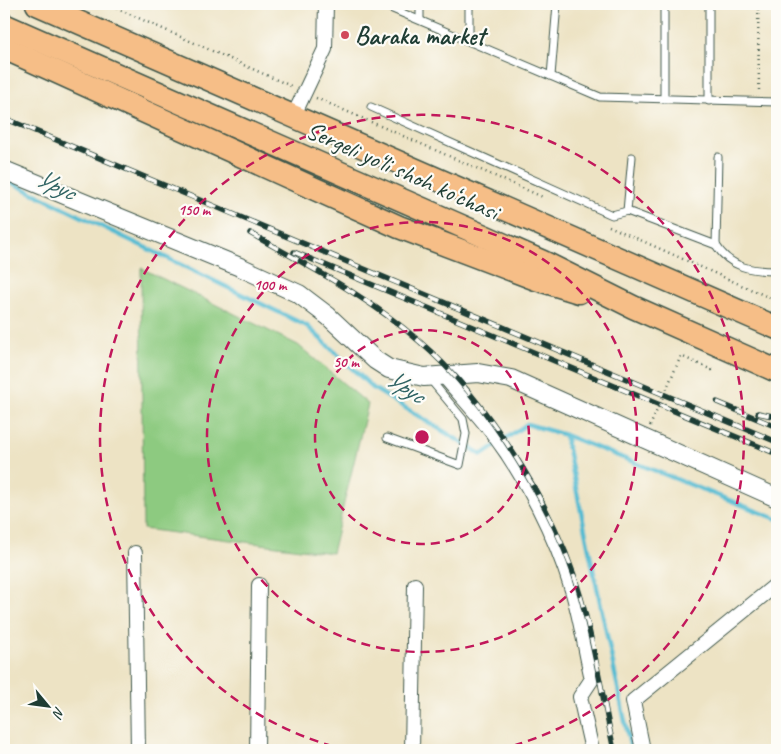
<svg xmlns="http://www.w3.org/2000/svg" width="781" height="754" font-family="Caveat,sans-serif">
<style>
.green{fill:#8dca80;stroke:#56845a}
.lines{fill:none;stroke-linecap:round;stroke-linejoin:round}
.stream{stroke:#54bbd1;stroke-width:4.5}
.service-casing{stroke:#3e564a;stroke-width:9}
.minor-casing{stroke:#3e564a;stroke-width:16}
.tertiary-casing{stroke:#3e564a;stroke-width:20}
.primary-casing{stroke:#3e564a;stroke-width:25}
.path{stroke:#3e564a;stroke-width:2.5;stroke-dasharray:1 4;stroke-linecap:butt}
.service{stroke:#fff;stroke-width:7}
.minor{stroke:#fff;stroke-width:14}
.tertiary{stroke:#fff;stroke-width:18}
.primary{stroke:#f6be87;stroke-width:22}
.rail-casing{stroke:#1f3d34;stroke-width:5.5}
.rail{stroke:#fdfcf7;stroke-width:4;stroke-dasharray:11;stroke-linecap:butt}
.ring{fill:none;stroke:#c2185b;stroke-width:2.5;stroke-dasharray:9 6}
.poi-dot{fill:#d1495b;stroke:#fdfcf7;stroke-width:2}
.labels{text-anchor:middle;stroke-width:4.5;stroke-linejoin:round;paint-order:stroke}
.poi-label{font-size:25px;font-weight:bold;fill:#1f3d34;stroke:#fdfcf7;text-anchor:start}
.street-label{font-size:25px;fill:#1f3d34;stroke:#fdfcf7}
.water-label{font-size:26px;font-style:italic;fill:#2f6363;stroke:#fdfcf7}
.centre{fill:#c2185b;stroke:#fdfcf7;stroke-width:2.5}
.ring-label{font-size:15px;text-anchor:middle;font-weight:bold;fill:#c2185b;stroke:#fdfcf7;stroke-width:4.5;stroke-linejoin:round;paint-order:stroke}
</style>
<rect width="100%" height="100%" fill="#fdfcf7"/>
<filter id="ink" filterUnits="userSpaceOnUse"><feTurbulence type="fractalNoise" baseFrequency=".02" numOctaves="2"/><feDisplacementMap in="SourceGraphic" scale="10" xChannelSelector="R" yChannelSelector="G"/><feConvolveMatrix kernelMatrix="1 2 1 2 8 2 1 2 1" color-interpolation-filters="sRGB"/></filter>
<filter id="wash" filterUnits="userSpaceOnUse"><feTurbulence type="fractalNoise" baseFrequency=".0096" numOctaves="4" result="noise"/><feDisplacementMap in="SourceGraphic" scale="20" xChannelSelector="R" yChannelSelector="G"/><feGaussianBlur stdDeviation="1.12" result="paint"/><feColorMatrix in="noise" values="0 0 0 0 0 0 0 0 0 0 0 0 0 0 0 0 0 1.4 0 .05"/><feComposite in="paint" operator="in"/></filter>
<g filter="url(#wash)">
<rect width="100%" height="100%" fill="#ede3c4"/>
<polygon class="green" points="141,268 298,345 368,404 332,553 143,529"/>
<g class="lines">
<g class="stream">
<polyline points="4,179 307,326 373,388 482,455 527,424 565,435 777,519"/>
<polyline points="565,435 631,750"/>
</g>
</g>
</g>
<g filter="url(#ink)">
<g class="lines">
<g class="service-casing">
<g id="service">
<polyline points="381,4 600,97 777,102"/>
<polyline points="664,4 664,99"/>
<polyline points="709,4 709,101"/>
<polyline points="420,19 420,4"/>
<polyline points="469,41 469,4"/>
<polyline points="551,76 557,4"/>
<polyline points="371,107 612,215 627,211"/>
<polyline points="632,157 627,211 716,245"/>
<path d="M 718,157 L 716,245 C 730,268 752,271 777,271"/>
<polyline points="387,438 460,465 466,434 463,419 429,378"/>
</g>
</g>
<g class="minor-casing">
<g id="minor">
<polyline points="293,117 325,49 326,4"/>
<path d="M 444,376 C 460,395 476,412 491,431 C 526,477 555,534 572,590 C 581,619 585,649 592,679 L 580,697 L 592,750"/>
<polyline points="135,553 138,750"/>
<polyline points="257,750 259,585"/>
<polyline points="412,750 415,585"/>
<polyline points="643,750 633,701 777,584"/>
</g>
</g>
<g class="tertiary-casing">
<polyline id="tertiary" points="4,170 240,267 299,294 328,316 375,360 389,369 424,377 478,373 511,379 777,498"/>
</g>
<g class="primary-casing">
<g id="primary">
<polyline points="37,4 777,328"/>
<polyline points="4,25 543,262 633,307 777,371"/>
<polyline points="4,48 399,227 536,279 579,292"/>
</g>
</g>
<g class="path">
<polyline points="107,4 293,87"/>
<polyline points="758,4 759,91"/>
<polyline points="316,98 545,198"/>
<polyline points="609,226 777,301"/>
<polyline points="650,426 681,356 712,370 714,366"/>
</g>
<use href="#service" class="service"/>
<use href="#minor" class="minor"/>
<use href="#tertiary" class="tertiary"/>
<use href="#primary" class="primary"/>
<g class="rail-casing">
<g id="rail">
<polyline points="4,118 777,442"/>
<path d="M 250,233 C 308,266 369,297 419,341 C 488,400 557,511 581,598 C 595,648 603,700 614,750"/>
<polyline points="294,252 777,454"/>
<polyline points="717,402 777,427"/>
<polyline points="758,413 777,417"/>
</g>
</g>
<use href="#rail" class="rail"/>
</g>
</g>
<g class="ring">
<circle cx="422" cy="437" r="107"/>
<circle cx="422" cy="437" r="215"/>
<path d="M347 750A322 322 0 1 1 497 750"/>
</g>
<circle class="poi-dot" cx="345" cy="35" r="5"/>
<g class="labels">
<g class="poi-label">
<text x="355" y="44">Baraka market</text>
</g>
<g class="street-label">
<text transform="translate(403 170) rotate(24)" y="9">Sergeli yo‘li shoh ko‘chasi</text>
</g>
<g class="water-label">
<text transform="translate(56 184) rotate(26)" y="9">Урус</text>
<text transform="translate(406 386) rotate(33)" y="9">Урус</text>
</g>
</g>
<circle cx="422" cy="437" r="8" class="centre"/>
<g class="ring-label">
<text x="194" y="215">150 m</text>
<text x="270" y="290">100 m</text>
<text x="346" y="367">50 m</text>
</g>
<rect width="781" height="754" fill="none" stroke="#fdfcf7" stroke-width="20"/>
<g transform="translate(48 706) rotate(119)" stroke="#fdfcf7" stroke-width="4" paint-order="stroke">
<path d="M0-4L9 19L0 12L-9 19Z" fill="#1f3d34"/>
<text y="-8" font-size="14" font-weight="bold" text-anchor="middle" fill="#1f3d34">N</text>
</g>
</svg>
